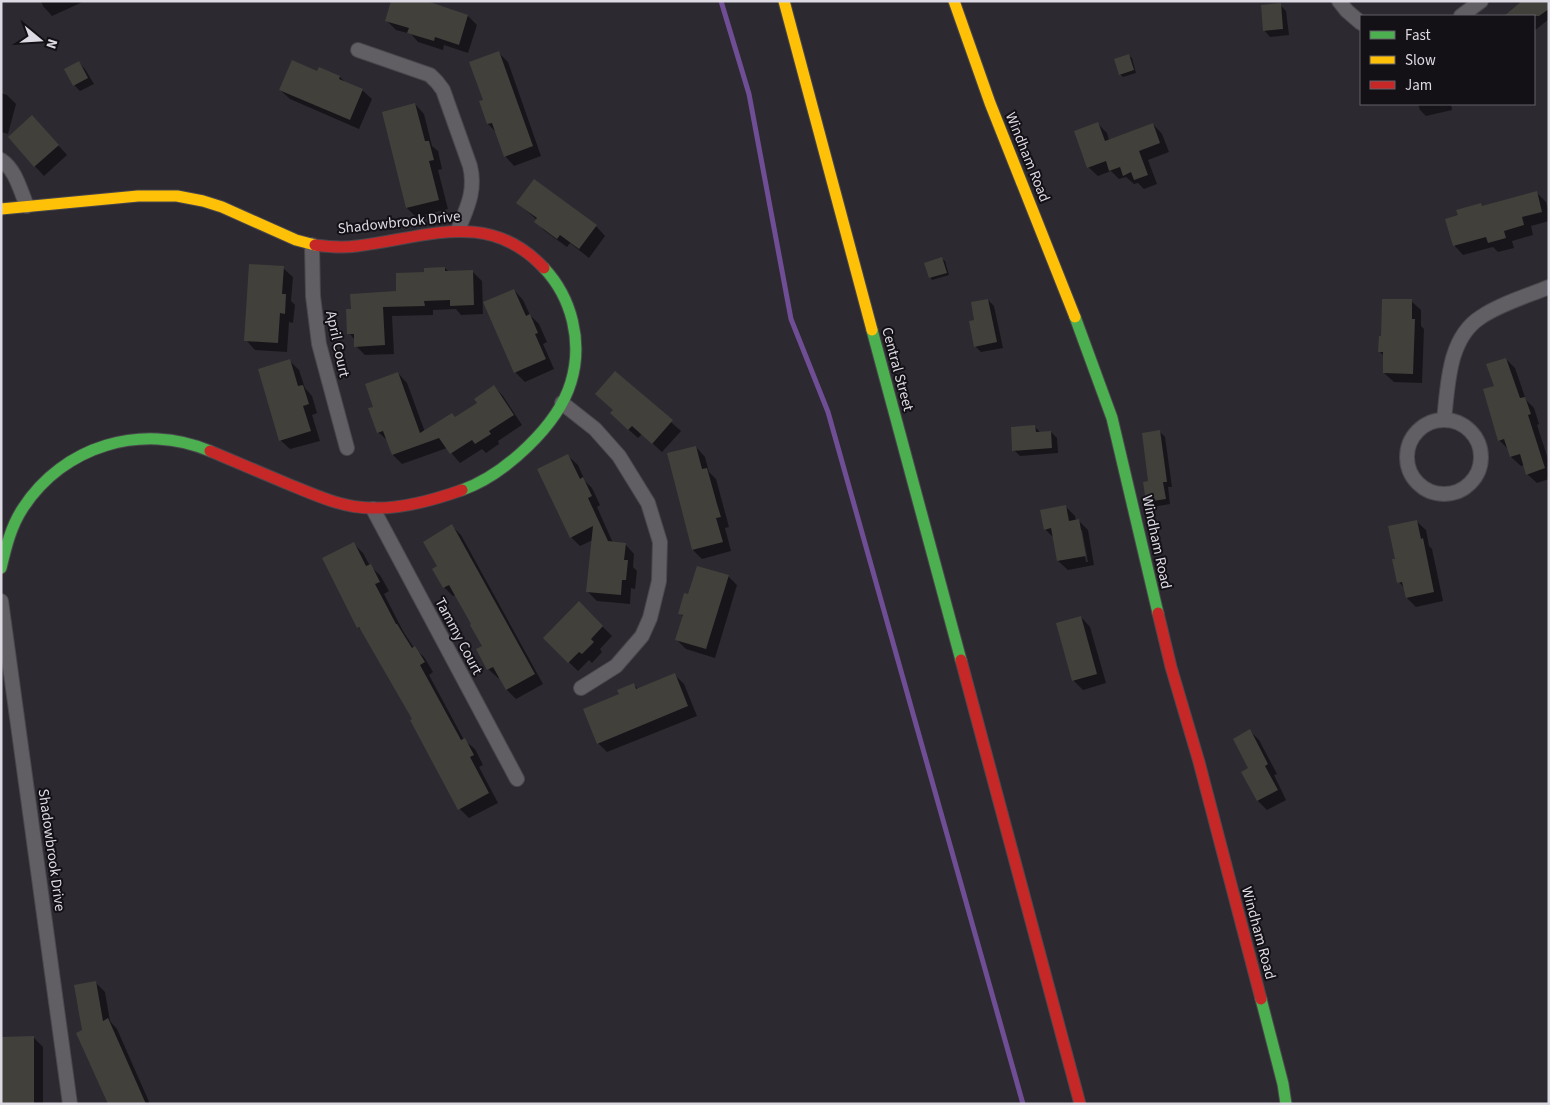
<svg xmlns="http://www.w3.org/2000/svg" width="1550" height="1105" font-family="'Source Sans 3',sans-serif">
<style>
.shadow{fill:#0007;fill-rule:evenodd}
.lines{fill:none;stroke-linecap:round;stroke-linejoin:round}
.stream{stroke:#704e96;stroke-width:5}
.building{fill:#42403b}
.street-casing{stroke:#49474c;stroke-width:16}
.fast-casing{stroke:#49474c;stroke-width:13}
.slow-casing{stroke:#49474c;stroke-width:13}
.jam-casing{stroke:#49474c;stroke-width:13}
.street{stroke:#615f64;stroke-width:14}
.fast{stroke:#4caf50;stroke-width:11}
.slow{stroke:#ffc107;stroke-width:11}
.jam{stroke:#c62828;stroke-width:11}
.labels{text-anchor:middle;stroke-width:4;stroke-linejoin:round;paint-order:stroke}
.street-label{font-size:15px;fill:#dedae3;stroke:#131016}
</style>
<rect width="100%" height="100%" fill="#2c2930"/>
<g class="shadow">
<polygon points="41,1 85,1 52,16 43,6"/>
<polygon points="1549,3 1549,19 1534,31 1534,16 1510,16 1508,14"/>
<polygon points="1280,5 1286,11 1289,35 1270,37 1264,30"/>
<polygon points="468,16 477,25 468,53 444,45 443,50 418,42 411,34 396,30 386,20"/>
<polygon points="499,53 508,62 541,156 514,166 505,156 497,133 488,124 484,101"/>
<polygon points="1129,56 1132,58 1136,73 1123,77 1120,74"/>
<polygon points="79,63 85,69 94,84 80,91 74,85 66,70"/>
<polygon points="318,73 340,77 347,84 362,90 372,99 359,129 290,99 280,90"/>
<polygon points="1,93 7,95 16,104 8,134 1,132"/>
<polygon points="415,104 424,114 432,146 438,151 442,169 438,170 448,209 416,217 407,208"/>
<polygon points="1418,104 1451,104 1452,110 1426,116 1420,110"/>
<polygon points="1097,123 1107,133 1109,140 1153,124 1162,134 1169,152 1148,160 1157,184 1144,189 1138,183 1134,184 1126,177 1119,179 1111,171 1098,176 1088,167"/>
<polygon points="41,126 67,155 44,176 9,138"/>
<polygon points="534,181 596,226 605,236 589,258 570,243 567,247 545,231 536,222 537,220 518,203"/>
<polygon points="1536,192 1546,202 1549,213 1549,221 1531,226 1533,235 1512,241 1514,248 1498,252 1493,247 1463,255 1454,245 1480,204 1483,207"/>
<polygon points="942,259 945,261 949,275 932,280 930,277"/>
<polygon points="283,268 293,277 291,301 295,305 293,323 289,322 287,352 255,350 246,340"/>
<polygon points="445,268 449,272 472,271 482,281 483,314 461,315 456,309 433,310 433,315 392,316 394,354 365,355 356,346 355,340 349,333 398,292 426,273"/>
<polygon points="514,290 523,300 530,315 539,324 547,342 543,344 554,369 525,382 515,372"/>
<polygon points="988,300 994,306 1003,348 981,352 975,346"/>
<polygon points="1411,301 1421,310 1421,326 1424,329 1422,383 1394,382 1384,373 1384,356 1380,352"/>
<polygon points="1506,359 1515,368 1526,400 1534,408 1539,424 1537,425 1549,462 1549,479 1537,483 1527,474 1524,465 1521,466 1511,457 1509,450 1499,440 1495,387"/>
<polygon points="290,361 299,370 305,388 312,396 317,413 312,415 320,441 290,449 280,440"/>
<polygon points="398,373 407,383 425,432 456,418 479,403 494,387 503,396 522,425 498,441 499,444 486,453 482,449 460,463 447,448 402,464 393,455 388,441 378,432 374,407"/>
<polygon points="615,373 681,431 662,452 642,434 638,438 620,422 614,410"/>
<polygon points="1034,426 1041,433 1051,432 1057,438 1058,453 1020,456 1014,450"/>
<polygon points="1159,431 1165,437 1172,487 1168,487 1170,504 1153,507 1147,501"/>
<polygon points="696,447 705,457 709,472 716,479 729,527 725,528 731,551 702,559 693,550"/>
<polygon points="568,456 578,465 585,481 592,488 600,505 597,507 613,543 625,544 634,554 633,567 637,571 635,589 631,588 630,604 597,601 587,591 593,540 580,546 571,537"/>
<path d="M 1066,507 L 1075,516 L 1076,521 L 1078,520 L 1088,530 L 1094,565 L 1068,570 L 1058,561 L 1054,538 L 1045,529 ZM 1080,530 L 1082,530 L 1088,562 L 1086,562 Z"/>
<polygon points="1416,521 1426,530 1429,546 1432,549 1443,601 1416,607 1407,598 1405,589 1399,582 1397,560"/>
<polygon points="452,526 461,535 543,684 516,699 507,690 500,677 498,678 488,669 483,647 473,624 456,595 453,596 444,587 438,566"/>
<polygon points="353,543 363,553 370,566 380,575 389,591 384,594 403,631 414,648 424,657 433,672 429,675 464,740 475,749 483,765 479,767 498,803 469,818 460,809 414,720 364,633 358,627"/>
<polygon points="728,576 737,585 715,658 686,649 677,640 684,617 679,613 689,596"/>
<polygon points="579,603 612,636 600,649 602,652 592,663 589,660 578,671 544,638"/>
<polygon points="1081,617 1090,627 1106,683 1083,690 1073,680"/>
<polygon points="675,675 684,684 697,716 607,752 598,743 620,695 634,685 638,689"/>
<polygon points="1250,731 1259,740 1277,774 1274,775 1286,800 1267,810 1258,801 1250,768"/>
<polygon points="96,983 105,992 110,1021 117,1029 150,1104 109,1104 83,1031"/>
<polygon points="33,1037 43,1047 43,1104 1,1104"/>
</g>
<g class="lines">
<polyline class="stream" points="721,1 749,94 791,319 828,412 1023,1104"/>
</g>
<g class="building">
<polygon points="391,1 427,1 468,15 459,45 435,37 434,41 407,33 409,28 385,21"/>
<polygon points="1522,1 1549,1 1549,9 1539,16 1504,16"/>
<polygon points="1281,3 1283,29 1263,31 1261,5"/>
<polygon points="499,51 533,146 504,157 492,123 487,124 479,101 483,100 469,62"/>
<polygon points="1129,54 1134,70 1119,75 1114,59"/>
<polygon points="292,60 317,71 319,67 340,76 339,79 363,89 350,120 279,90"/>
<polygon points="79,61 88,78 73,86 64,69"/>
<polygon points="415,103 425,141 429,141 434,160 429,161 439,200 406,208 382,112"/>
<polygon points="32,115 59,145 34,167 8,137"/>
<polygon points="1098,122 1105,141 1153,123 1160,143 1139,151 1148,175 1134,180 1131,172 1123,176 1120,167 1109,171 1106,161 1087,168 1074,131"/>
<polygon points="534,179 597,225 579,249 560,235 557,239 534,222 537,218 516,203"/>
<polygon points="1537,191 1542,212 1522,217 1524,225 1504,231 1506,238 1488,243 1486,237 1453,246 1445,219 1458,215 1456,210 1481,203 1482,206"/>
<polygon points="942,257 947,273 929,278 924,263"/>
<polygon points="249,264 284,266 282,294 286,294 285,314 280,313 278,343 244,341"/>
<polygon points="445,267 445,271 473,270 474,305 450,306 450,300 424,301 425,306 383,307 385,345 354,347 354,334 347,334 346,309 351,309 350,294 396,291 396,273 424,272 424,268"/>
<polygon points="514,289 526,316 530,314 538,333 535,334 546,359 514,373 483,302"/>
<polygon points="988,299 997,342 974,347 969,321 974,320 971,302"/>
<polygon points="1382,299 1412,299 1412,319 1415,319 1413,374 1383,373 1383,352 1378,352 1379,336 1381,336"/>
<polygon points="1506,358 1520,398 1525,397 1531,414 1528,415 1545,468 1526,475 1520,454 1510,457 1504,439 1498,441 1483,389 1494,386 1486,364"/>
<polygon points="290,359 298,386 303,385 309,404 303,406 311,431 279,441 258,369"/>
<polygon points="615,371 673,420 652,444 632,426 628,430 610,413 613,410 595,394"/>
<polygon points="398,372 420,433 452,413 455,417 477,403 474,399 494,385 514,415 489,431 491,434 475,444 472,440 450,454 439,438 392,455 383,431 377,433 368,408 373,407 365,384"/>
<polygon points="1035,425 1036,432 1051,431 1052,448 1012,451 1011,427"/>
<polygon points="1160,430 1167,482 1163,482 1166,499 1146,502 1143,482 1148,481 1142,433"/>
<polygon points="696,446 702,469 707,468 717,504 721,517 716,518 723,542 692,550 667,453"/>
<polygon points="568,454 580,479 583,477 592,496 588,498 608,541 626,543 624,560 628,560 626,580 622,580 621,595 586,592 593,526 570,538 537,469"/>
<polygon points="1066,505 1069,521 1079,519 1086,556 1057,561 1051,528 1044,530 1040,510"/>
<polygon points="1417,520 1421,539 1423,538 1434,592 1406,598 1402,582 1397,583 1392,559 1395,559 1388,526"/>
<polygon points="452,524 535,674 506,690 493,667 487,670 476,649 482,646 470,625 471,624 449,585 443,588 432,569 437,566 423,542"/>
<polygon points="354,542 366,566 371,564 380,582 375,584 396,624 397,624 412,648 415,646 425,662 420,665 461,740 465,738 474,755 470,757 489,793 458,810 410,720 412,719 359,627 357,628 322,558"/>
<polygon points="697,566 729,575 706,649 675,640 683,615 678,614 684,593 688,594"/>
<polygon points="579,601 603,626 591,639 594,642 582,654 579,652 568,663 543,638"/>
<polygon points="1081,616 1097,674 1072,681 1056,623"/>
<polygon points="675,673 688,706 597,744 583,709 619,694 617,690 634,683 636,689"/>
<polygon points="1250,729 1268,764 1265,766 1278,790 1257,801 1241,772 1248,768 1233,739"/>
<polygon points="96,981 103,1021 108,1018 146,1104 108,1104 76,1033 82,1030 74,985"/>
<polygon points="34,1036 34,1104 1,1104 1,1037"/>
</g>
<g class="lines">
<g class="street-casing">
<g id="street">
<polyline points="1339,1 1347,11 1361,23"/>
<polyline points="1461,16 1481,1"/>
<path d="M 358,50 L 430,75 L 437,82 L 443,90 L 470,166 C 476,191 467,208 458,230"/>
<path d="M 1,160 C 16,170 20,190 27,206"/>
<polyline points="312,245 313,296 319,344 347,448"/>
<polyline points="562,403 595,429 619,456 648,503 660,542 659,581 650,618 642,636 616,666 581,688"/>
<path d="M 1444,420 C 1448,385 1448,338 1481,317 C 1500,304 1527,296 1549,287"/>
<circle cx="1444" cy="457" r="37"/>
<polyline points="373,509 517,779"/>
<polyline points="1,601 70,1104"/>
</g>
</g>
<g class="fast-casing">
<g id="fast">
<polyline points="1075,317 1112,418 1158,613"/>
<polyline points="872,330 961,660"/>
<path d="M 462,490 C 504,475 558,426 571,382 C 583,342 572,298 544,268"/>
<path d="M 1,568 C 6,547 11,526 23,508 C 63,446 142,422 210,451"/>
<polyline points="1261,999 1283,1084 1286,1104"/>
</g>
</g>
<g class="slow-casing">
<g id="slow">
<polyline points="784,1 872,330"/>
<polyline points="954,1 990,103 1075,317"/>
<polyline points="1,209 138,196 177,196 203,201 222,207 296,240 315,245"/>
</g>
</g>
<g class="jam-casing">
<g id="jam">
<path d="M 315,245 C 330,247 343,248 357,246 C 426,238 488,208 544,268"/>
<path d="M 210,451 C 236,462 262,473 288,484 C 315,495 342,508 372,508 C 402,509 434,500 462,490"/>
<polyline points="1158,613 1171,667 1199,762 1261,999"/>
<polyline points="961,660 1080,1104"/>
</g>
</g>
<use href="#street" class="street"/>
<use href="#fast" class="fast"/>
<use href="#slow" class="slow"/>
<use href="#jam" class="jam"/>
</g>
<g class="labels">
<g class="street-label">
<text transform="translate(1028 157) rotate(68)" y="5">Windham Road</text>
<text transform="translate(399 222) rotate(-6)" y="5">Shadowbrook Drive</text>
<text transform="translate(338 344) rotate(78)" y="5">April Court</text>
<text transform="translate(898 369) rotate(75)" y="5">Central Street</text>
<text transform="translate(1157 542) rotate(78)" y="5">Windham Road</text>
<text transform="translate(459 636) rotate(62)" y="5">Tammy Court</text>
<text transform="translate(52 850) rotate(82)" y="5">Shadowbrook Drive</text>
<text transform="translate(1259 933) rotate(75)" y="5">Windham Road</text>
</g>
</g>
<rect width="1550" height="1105" fill="none" stroke="#dedae3" stroke-width="5"/>
<rect x="1360" y="15" width="175" height="90" fill="#131016" stroke="#646168"/>
<rect x="1370" y="31" width="25" height="8" fill="#4caf50" stroke="#646168"/>
<text x="1405" y="40" font-size="15" fill="#dedae3">Fast</text>
<rect x="1370" y="56" width="25" height="8" fill="#ffc107" stroke="#646168"/>
<text x="1405" y="65" font-size="15" fill="#dedae3">Slow</text>
<rect x="1370" y="81" width="25" height="8" fill="#c62828" stroke="#646168"/>
<text x="1405" y="90" font-size="15" fill="#dedae3">Jam</text>
<g transform="translate(40 40) rotate(108)" stroke="#131016" stroke-width="4" paint-order="stroke">
<path d="M0-4L9 19L0 12L-9 19Z" fill="#dedae3"/>
<text y="-8" font-size="14" font-weight="bold" text-anchor="middle" fill="#dedae3">N</text>
</g>
</svg>
